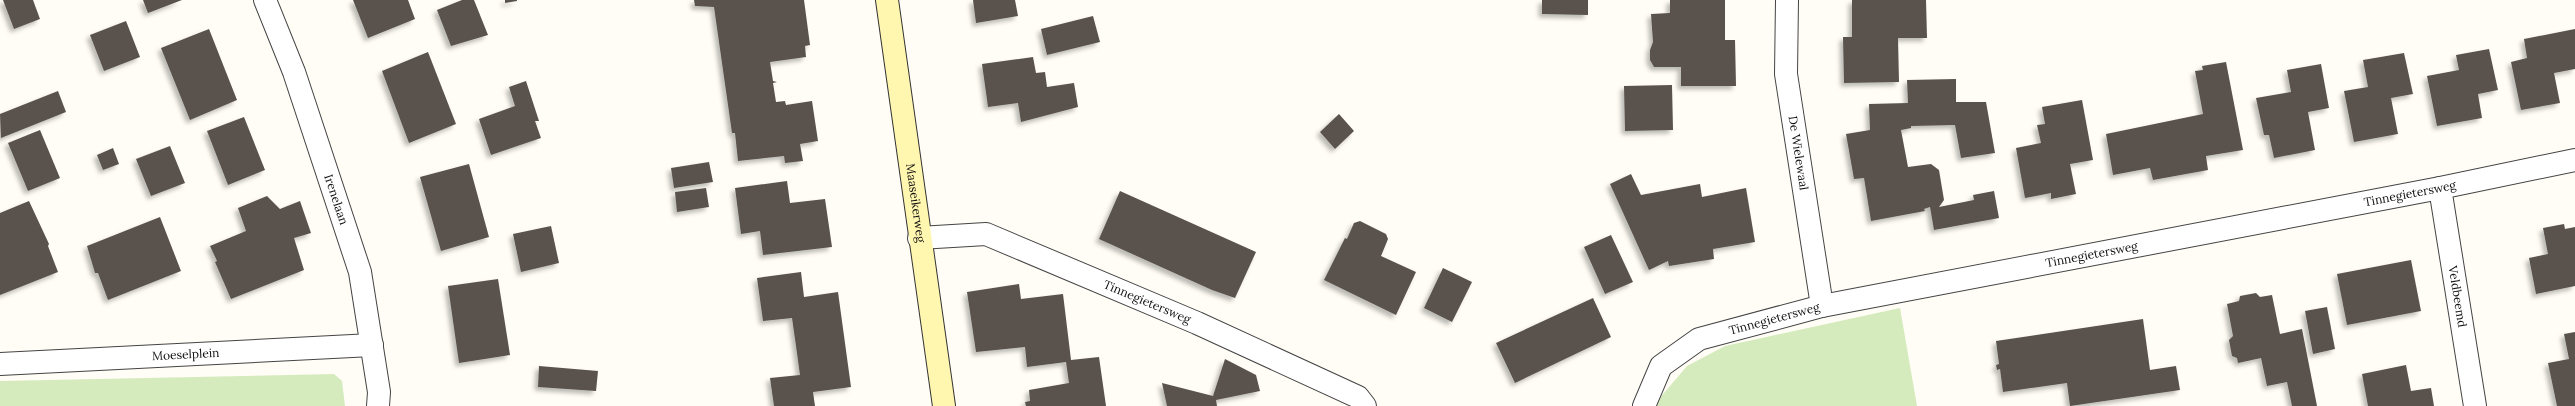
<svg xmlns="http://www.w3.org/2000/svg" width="2575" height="406" font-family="Lora,serif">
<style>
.green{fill:#d5ebbd}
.building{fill:#5a524d;filter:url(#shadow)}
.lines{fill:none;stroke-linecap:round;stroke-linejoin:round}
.street-casing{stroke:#444;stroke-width:24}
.secondary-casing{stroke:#333;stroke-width:24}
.street{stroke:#fff;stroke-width:22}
.secondary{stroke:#fff6b0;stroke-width:22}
.labels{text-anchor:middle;stroke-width:4;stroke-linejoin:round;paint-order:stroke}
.street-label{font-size:12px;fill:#111;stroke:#fff}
</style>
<defs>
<filter id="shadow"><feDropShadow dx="-3.5" dy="3.5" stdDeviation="2" flood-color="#0004"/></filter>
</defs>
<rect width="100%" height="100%" fill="#fffdf5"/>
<g class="green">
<polygon points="1900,308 1917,406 1653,406 1687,366 1725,346"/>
<polygon points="334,374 342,381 345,406 0,406 0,381"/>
</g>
<g class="building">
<polygon points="3,0 33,0 40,19 14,29"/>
<polygon points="143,0 182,0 148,13"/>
<polygon points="353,0 408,0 415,19 368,38"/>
<polygon points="462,0 474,0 488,35 451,46 437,10"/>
<polygon points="505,0 517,0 517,1 505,3"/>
<polygon points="694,0 804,0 810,45 805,46 806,57 770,62 773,81 777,82 773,83 776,102 785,101 786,105 812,101 818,141 800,144 803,161 785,163 784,156 738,161 735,133 732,133 714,7 695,6"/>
<polygon points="973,0 1015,0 1018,16 976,23"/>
<polygon points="1542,0 1588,0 1588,15 1542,14"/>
<polygon points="1670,0 1725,0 1725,40 1735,40 1736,86 1681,86 1681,67 1654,67 1650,60 1650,50 1653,42 1651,14 1670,13"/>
<polygon points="1852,0 1926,0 1927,38 1898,38 1899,82 1844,83 1843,37 1852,37"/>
<polygon points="1093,16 1100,42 1047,55 1041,29"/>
<polygon points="126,21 140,57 104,71 90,35"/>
<polygon points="209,29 237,100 190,120 161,48"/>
<polygon points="2575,29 2575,69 2554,73 2560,103 2521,110 2511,62 2527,58 2524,39"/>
<polygon points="2489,49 2498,90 2478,94 2482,118 2437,126 2427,76 2459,70 2456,55"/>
<polygon points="428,52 456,124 409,143 382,71"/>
<polygon points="2404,53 2413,94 2391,98 2398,134 2354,142 2344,91 2368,87 2363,60"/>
<polygon points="1033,57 1036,73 1045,72 1047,87 1074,83 1078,107 1021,122 1018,103 988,107 982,64"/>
<polygon points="2226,62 2243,150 2206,156 2208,170 2153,180 2150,168 2113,175 2106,134 2203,114 2195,71 2203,70 2202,66"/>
<polygon points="2321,64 2329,108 2308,112 2315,150 2274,158 2269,135 2264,135 2256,98 2291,92 2287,70"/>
<polygon points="1956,79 1956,102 1986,102 1995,153 1961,158 1955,125 1911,126 1911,128 1901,130 1908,167 1931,164 1939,170 1944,200 1939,207 1974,200 1973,195 1994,191 1999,218 1934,230 1930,207 1924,209 1925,211 1871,221 1864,178 1854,179 1846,134 1870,130 1869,104 1908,103 1907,80"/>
<polygon points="526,81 539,121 535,121 541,138 491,155 479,119 515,106 509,87"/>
<polygon points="1672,85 1673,130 1625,131 1624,86"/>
<polygon points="58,91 66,112 1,138 0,114"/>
<polygon points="2082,100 2093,160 2070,164 2076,194 2051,199 2051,193 2025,198 2016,148 2041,143 2037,125 2045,124 2042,107"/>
<polygon points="1339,114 1354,131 1335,149 1320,132"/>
<polygon points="244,117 265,170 228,185 207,131"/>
<polygon points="40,130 60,178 28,191 8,143"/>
<polygon points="170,146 185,183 151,196 136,159"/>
<polygon points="113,148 119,164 103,170 97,155"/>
<polygon points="709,162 713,182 674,188 671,168"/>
<polygon points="469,164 489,237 441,251 420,177"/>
<polygon points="1631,174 1641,195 1700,184 1702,197 1746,188 1755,242 1713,249 1714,259 1669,266 1668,261 1649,270 1610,184"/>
<polygon points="787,181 790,203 825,199 832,247 763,255 760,231 741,234 735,188"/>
<polygon points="706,188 709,207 677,212 675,192"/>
<polygon points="1120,191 1256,252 1235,298 1212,290 1099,239"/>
<polygon points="267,196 280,209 300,201 311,233 294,238 304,270 231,299 215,262 217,261 210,246 246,231 238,208"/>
<polygon points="29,201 49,244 48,246 58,272 0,295 0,213"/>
<polygon points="160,217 181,271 108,300 98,273 95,273 87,246"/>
<polygon points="1360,221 1386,234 1388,239 1381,256 1416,272 1396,315 1324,280 1345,238 1347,239 1354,223"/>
<polygon points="2564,224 2565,229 2575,227 2575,286 2536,294 2529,258 2548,254 2543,228"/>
<polygon points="551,226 559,263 521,272 513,234"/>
<polygon points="1611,235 1633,282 1605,294 1584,247"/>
<polygon points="2411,260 2421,311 2347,325 2337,274"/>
<polygon points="1443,268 1472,282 1452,322 1424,308"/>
<polygon points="801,272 804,297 838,292 851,387 813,392 815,406 774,406 770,378 800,375 796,346 792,318 763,321 757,278"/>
<polygon points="498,279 510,355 459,363 448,286"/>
<polygon points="1019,284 1021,299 1063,294 1071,360 1099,357 1106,406 1026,406 1025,402 1030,401 1029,390 1069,383 1066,362 1027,367 1025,347 976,352 967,292"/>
<polygon points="2256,293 2260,297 2272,295 2280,334 2302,329 2317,406 2292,406 2287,382 2267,386 2261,358 2238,363 2237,358 2232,356 2229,340 2233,336 2227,304 2239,301 2240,296"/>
<polygon points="1593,298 1611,337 1515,383 1496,343"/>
<polygon points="2327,307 2335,349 2313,354 2305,311"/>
<polygon points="2143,319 2150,370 2176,366 2180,390 2070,406 2067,383 2003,392 2000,369 1997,370 1996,365 1999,364 1996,341"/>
<polygon points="2575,332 2575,406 2557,406 2548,363 2569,359 2564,334"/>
<polygon points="1225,359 1256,375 1260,391 1216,400 1217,406 1167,406 1162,383 1213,396"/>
<polygon points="2406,365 2411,391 2431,388 2434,406 2368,406 2362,374"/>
<polygon points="539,366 598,371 596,391 538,387"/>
</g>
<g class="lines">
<g class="street-casing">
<g id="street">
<path id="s1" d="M 265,0 L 294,72 L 360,272 L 379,392 L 378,406"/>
<path id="s2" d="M 1787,0 L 1786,74 L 1822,306"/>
<path id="s3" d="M 2440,188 L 2475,406"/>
<path id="s4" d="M 919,238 L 986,234 L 1197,323 L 1358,397 L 1365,406"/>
<path id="s5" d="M 0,364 L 372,345"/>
<path id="s6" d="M 1644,406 L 1661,366 L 1699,339 L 1822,306 L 2440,188 L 2575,160"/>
</g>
</g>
<g class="secondary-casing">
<g id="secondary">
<path id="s7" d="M 887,0 L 944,406"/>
</g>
</g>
<use href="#street" class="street"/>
<use href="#secondary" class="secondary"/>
</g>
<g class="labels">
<g class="street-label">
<text dy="4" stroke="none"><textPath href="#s2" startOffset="154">De Wielewaal</textPath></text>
<text dy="4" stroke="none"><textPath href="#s6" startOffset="816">Tinnegietersweg</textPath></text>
<text dy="4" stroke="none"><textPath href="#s1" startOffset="212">Irenelaan</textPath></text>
<text dy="4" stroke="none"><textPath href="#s7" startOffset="205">Maaseikerweg</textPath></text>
<text dy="4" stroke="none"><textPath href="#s6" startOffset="492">Tinnegietersweg</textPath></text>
<text dy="4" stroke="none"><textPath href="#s3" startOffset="110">Veldbeemd</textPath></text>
<text dy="4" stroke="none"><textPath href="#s4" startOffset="242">Tinnegietersweg</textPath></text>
<text dy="4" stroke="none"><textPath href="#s6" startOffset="168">Tinnegietersweg</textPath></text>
<text dy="4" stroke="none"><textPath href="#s5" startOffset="186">Moeselplein</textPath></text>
</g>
</g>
</svg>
